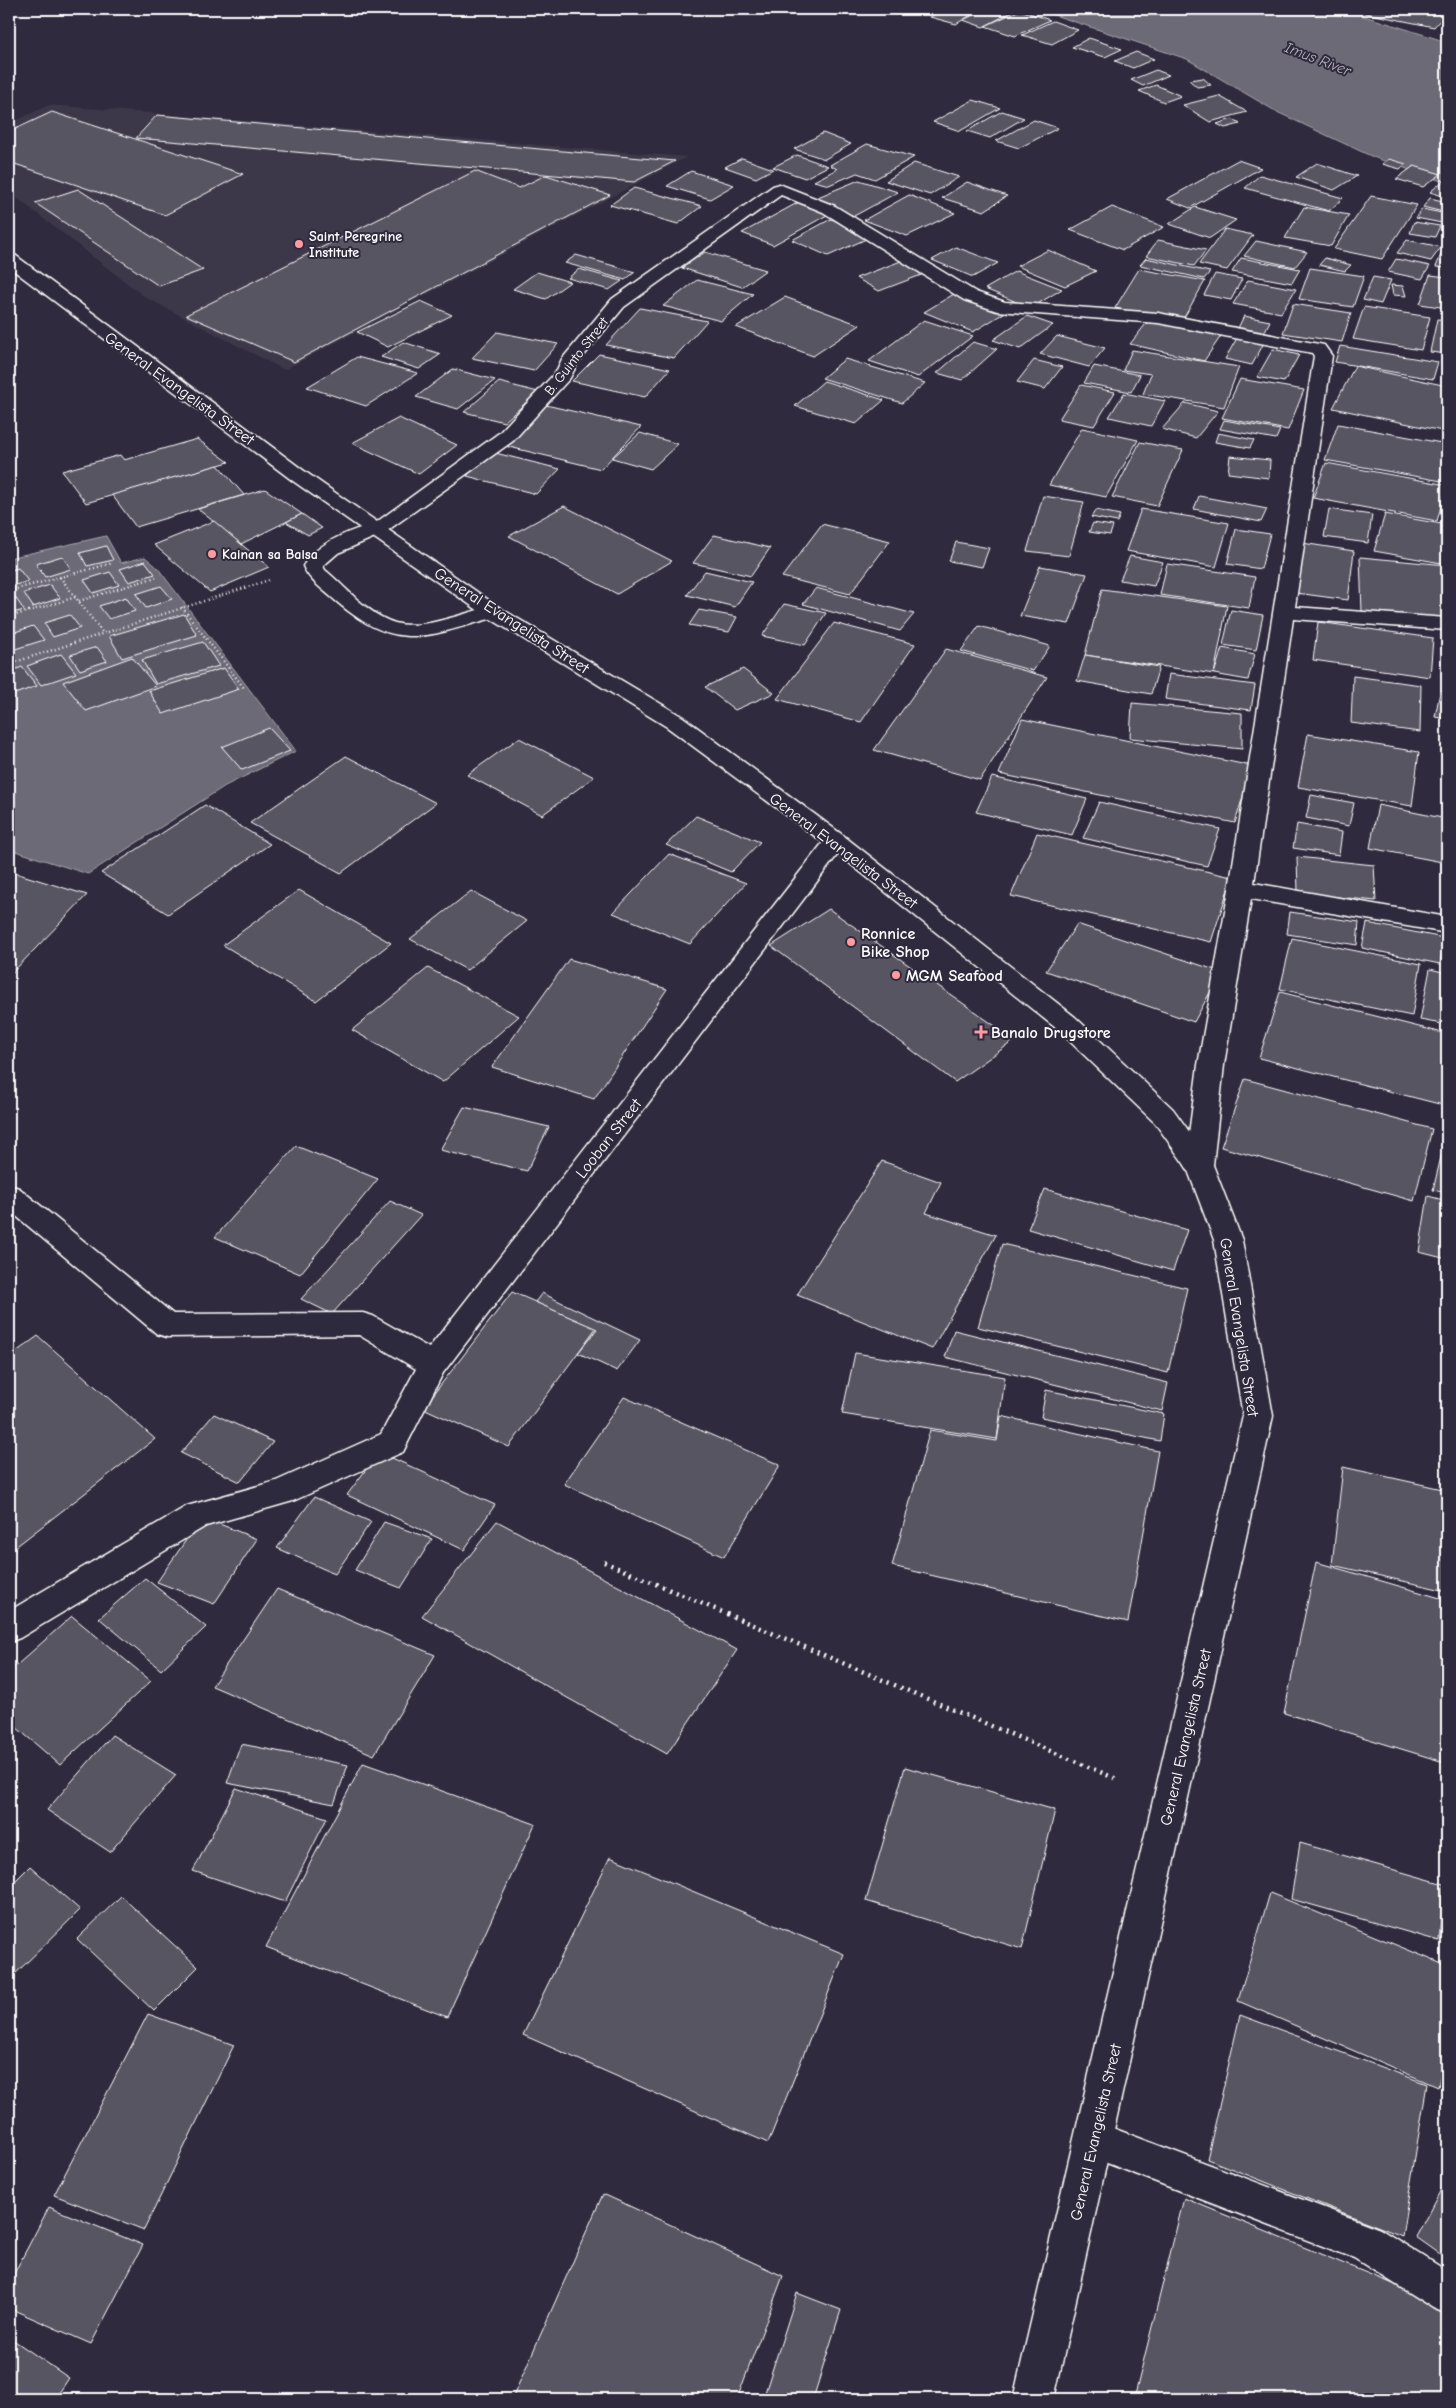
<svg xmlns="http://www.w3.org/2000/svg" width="1456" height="2408" font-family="'Comic Neue',sans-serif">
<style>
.built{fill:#3c3749}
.water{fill:#6d6a77;stroke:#a7a6ad}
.building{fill:#595564;stroke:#fff}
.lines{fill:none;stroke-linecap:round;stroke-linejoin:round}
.service-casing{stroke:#fff;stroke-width:3}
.minor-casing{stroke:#fff;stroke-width:3}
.secondary-casing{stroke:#fff;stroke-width:3}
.path-far1{stroke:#fff;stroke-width:2.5;stroke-dasharray:1 3;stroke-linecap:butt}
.path{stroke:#fff;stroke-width:4.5;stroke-dasharray:2 5;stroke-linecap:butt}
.service{fill:#2f2a3d;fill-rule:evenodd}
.minor{fill:#2f2a3d;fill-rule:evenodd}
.secondary{fill:#2f2a3d;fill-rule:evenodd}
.poi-dot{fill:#ff9aa2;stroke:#2f2a3d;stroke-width:2}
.labels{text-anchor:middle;stroke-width:4;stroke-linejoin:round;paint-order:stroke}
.far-poi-label{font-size:14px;font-weight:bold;fill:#fff;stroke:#2f2a3d;text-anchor:start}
.far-street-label{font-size:14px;fill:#fff;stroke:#2f2a3d}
.far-water-label{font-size:15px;font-style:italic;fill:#b6b4bb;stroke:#2f2a3d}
.street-label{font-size:16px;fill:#fff;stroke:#2f2a3d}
.poi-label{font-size:16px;font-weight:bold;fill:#fff;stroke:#2f2a3d;text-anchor:start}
</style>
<rect width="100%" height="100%" fill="#2f2a3d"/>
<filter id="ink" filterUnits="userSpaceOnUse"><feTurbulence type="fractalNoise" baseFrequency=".02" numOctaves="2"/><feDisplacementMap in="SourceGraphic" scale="10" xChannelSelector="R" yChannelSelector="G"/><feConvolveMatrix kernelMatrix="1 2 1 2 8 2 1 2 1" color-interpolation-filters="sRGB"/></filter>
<g filter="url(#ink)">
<polygon class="built" points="49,105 687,157 284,370 145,297 9,192 9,124"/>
<g class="water">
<polygon points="1036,9 1342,9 1447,42 1447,183 1373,157 1277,112 1187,59"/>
<polygon points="106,536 121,563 145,557 157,567 296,751 225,786 88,874 9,849 9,558"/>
</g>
<g class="building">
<polygon points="943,9 981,9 956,24 930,17"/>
<polygon points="986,9 1002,9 1012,12 983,27 963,20"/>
<polygon points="1357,9 1428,9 1443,17 1434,27 1355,11"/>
<polygon points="1020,10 1050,20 1015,36 985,26"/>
<polygon points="1053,21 1078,30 1052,44 1022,35"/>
<polygon points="1089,38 1122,49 1105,57 1072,47"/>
<polygon points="1136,52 1154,59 1133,68 1115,61"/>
<polygon points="1156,70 1169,75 1143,86 1131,80"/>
<polygon points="1203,78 1211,85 1197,87 1189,80"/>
<polygon points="1156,85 1181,96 1164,102 1139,91"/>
<polygon points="1219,96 1247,112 1210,122 1183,105"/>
<polygon points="973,100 1000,108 960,131 933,122"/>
<polygon points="1002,111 1024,118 990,138 967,131"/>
<polygon points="52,112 243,174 165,215 9,162 9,132"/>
<polygon points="157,115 675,161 634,182 136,138"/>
<polygon points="1232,119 1240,124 1225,128 1217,124"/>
<polygon points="1034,120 1058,128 1019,148 996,141"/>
<polygon points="823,133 851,144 825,159 794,149"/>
<polygon points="867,144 914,157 875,179 857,173 829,185 814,181 837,169 830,165"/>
<polygon points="797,155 828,166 805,178 773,167"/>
<polygon points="742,158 773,169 756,178 725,167"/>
<polygon points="1389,159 1406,164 1400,169 1382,164"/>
<polygon points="1238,160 1261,168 1190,208 1167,199"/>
<polygon points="914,163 959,177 930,195 886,181"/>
<polygon points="1317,163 1357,176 1334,190 1296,177"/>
<polygon points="1414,166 1441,174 1423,187 1396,179"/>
<polygon points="475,171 519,188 546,175 610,195 294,362 186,315"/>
<polygon points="691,171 734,185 710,199 667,186"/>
<polygon points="1260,175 1343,198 1329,211 1245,188"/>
<polygon points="859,180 898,192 854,216 813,199"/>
<polygon points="1443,181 1447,182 1446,197 1430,192"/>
<polygon points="967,182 1007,196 984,211 942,198"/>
<polygon points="634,188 702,206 678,224 610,205"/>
<polygon points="78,189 203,270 159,286 35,203"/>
<polygon points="909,195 955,213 907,236 864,220"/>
<polygon points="1371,196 1417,205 1382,259 1334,249"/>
<polygon points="1430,198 1447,202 1447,206 1443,212 1423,207"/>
<polygon points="799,202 829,214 773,245 742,233"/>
<polygon points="1112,207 1164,227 1123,250 1070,230"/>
<polygon points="1195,207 1236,220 1210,238 1169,224"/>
<polygon points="1304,207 1349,215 1331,246 1285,238"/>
<polygon points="1422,209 1447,214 1447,224 1416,218"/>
<polygon points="831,219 873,236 828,256 792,240"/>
<polygon points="1414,222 1440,226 1435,237 1410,233"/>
<polygon points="1225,229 1253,235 1227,270 1199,264"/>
<polygon points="1447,239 1447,268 1436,267"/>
<polygon points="1158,240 1206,250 1194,266 1146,256"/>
<polygon points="1407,240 1441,247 1431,261 1397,253"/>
<polygon points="1256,241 1307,252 1295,267 1244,256"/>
<polygon points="956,247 998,263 973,277 932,260"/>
<polygon points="1048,250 1096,271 1065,286 1017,266"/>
<polygon points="705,252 766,270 742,287 682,268"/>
<polygon points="576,255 635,272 625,280 565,263"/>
<polygon points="1146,258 1210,272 1204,279 1140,265"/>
<polygon points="1241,258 1300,269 1292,283 1232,272"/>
<polygon points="1325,258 1351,265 1345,271 1319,265"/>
<polygon points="1396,259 1430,266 1422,279 1388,272"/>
<polygon points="901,261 924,274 879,291 856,278"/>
<polygon points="1310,268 1364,276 1353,307 1299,299"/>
<polygon points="579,269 622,281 609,290 568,278"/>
<polygon points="1139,269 1205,281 1182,321 1115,308"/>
<polygon points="1016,271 1062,289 1031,308 985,289"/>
<polygon points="537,272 570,282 546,299 513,289"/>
<polygon points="1215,274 1242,279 1231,300 1204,295"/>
<polygon points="1430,275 1447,277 1447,308 1420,304"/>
<polygon points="1373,277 1391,280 1381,304 1363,300"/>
<polygon points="697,280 753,294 721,321 663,306"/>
<polygon points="1248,280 1296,289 1281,313 1233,304"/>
<polygon points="1391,285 1403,286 1406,296 1393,295"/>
<polygon points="954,294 1004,313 973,332 924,312"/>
<polygon points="785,297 860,325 813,356 736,327"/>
<polygon points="421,301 452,315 388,347 357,332"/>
<polygon points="1293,304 1351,313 1342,342 1283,333"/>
<polygon points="1364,307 1430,317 1421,350 1353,339"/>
<polygon points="640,308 707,321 674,358 606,345"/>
<polygon points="1027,316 1053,325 1020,349 993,340"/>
<polygon points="1244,316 1270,321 1263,335 1237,330"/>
<polygon points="1437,319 1447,320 1447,354 1430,352"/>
<polygon points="924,320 973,336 918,377 869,361"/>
<polygon points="1149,320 1221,336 1204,361 1130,344"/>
<polygon points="497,332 558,344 534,371 472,358"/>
<polygon points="1057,336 1105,348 1089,367 1040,354"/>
<polygon points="1237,338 1264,343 1252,365 1225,359"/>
<polygon points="403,342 441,354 419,369 381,357"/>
<polygon points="973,342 997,349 962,380 937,373"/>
<polygon points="1340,346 1438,362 1433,379 1335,362"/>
<polygon points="1273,349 1299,355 1284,382 1257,377"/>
<polygon points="1132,350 1239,367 1224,407 1143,394 1151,374 1123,370"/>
<polygon points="599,354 670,369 645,397 572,381"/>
<polygon points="357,357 418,373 366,406 307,387"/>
<polygon points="845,359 925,383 902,403 822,378"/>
<polygon points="1034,360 1062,367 1045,389 1017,382"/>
<polygon points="1094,366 1140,375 1131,392 1084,383"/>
<polygon points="1355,366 1447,386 1447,432 1333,408"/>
<polygon points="453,369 495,380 458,409 416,397"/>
<polygon points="1240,379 1304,390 1288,430 1222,418"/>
<polygon points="824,381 884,400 856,424 795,406"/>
<polygon points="499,382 538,392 504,422 464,412"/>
<polygon points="1081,385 1115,392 1094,426 1059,419"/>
<polygon points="1124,393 1165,401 1151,426 1109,417"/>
<polygon points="1185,403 1218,411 1196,438 1162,429"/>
<polygon points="546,405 641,427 601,469 505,446"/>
<polygon points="399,418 457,445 419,474 352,443"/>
<polygon points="1224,420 1280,430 1276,439 1220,429"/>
<polygon points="1338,424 1447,444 1447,482 1325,460"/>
<polygon points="1082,428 1138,440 1106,497 1049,485"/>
<polygon points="640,433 678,444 651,469 612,458"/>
<polygon points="1218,433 1254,440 1250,448 1215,442"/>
<polygon points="197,439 229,462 86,503 62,471 120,455 124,460"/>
<polygon points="1140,442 1183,450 1157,506 1112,497"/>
<polygon points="491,452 560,469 536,494 467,476"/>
<polygon points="1230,456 1270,460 1269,478 1228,473"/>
<polygon points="1326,463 1447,485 1437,521 1313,498"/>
<polygon points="218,465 244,495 136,527 112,495"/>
<polygon points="265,489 302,514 241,544 198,509"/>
<polygon points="1043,496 1084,502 1069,556 1027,551"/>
<polygon points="1199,496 1267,509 1261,522 1194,509"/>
<polygon points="564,506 672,561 617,594 509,536"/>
<polygon points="1141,509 1229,523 1216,567 1126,551"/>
<polygon points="1329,509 1372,515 1368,543 1324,537"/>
<polygon points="1096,510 1120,515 1117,522 1091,517"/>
<polygon points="302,514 322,528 308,535 286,522"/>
<polygon points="1385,514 1447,525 1447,564 1374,551"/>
<polygon points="214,521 241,544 269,567 210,592 154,545"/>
<polygon points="1093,523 1113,526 1110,535 1089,532"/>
<polygon points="822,524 890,541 850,594 782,577"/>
<polygon points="1236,529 1270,534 1261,569 1227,564"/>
<polygon points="714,535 770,548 751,576 693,563"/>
<polygon points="956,542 989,548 982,567 949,561"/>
<polygon points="1302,543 1354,551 1348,600 1296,593"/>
<polygon points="106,546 113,560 87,566 80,553"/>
<polygon points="62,556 71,569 45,577 36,564"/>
<polygon points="1130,556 1163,562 1154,586 1120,580"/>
<polygon points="1360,557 1447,565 1447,619 1362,612"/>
<polygon points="145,561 155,574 129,582 120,569"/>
<polygon points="1167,564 1255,577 1249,608 1160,595"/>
<polygon points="1040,566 1087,574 1069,624 1020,616"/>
<polygon points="18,568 28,581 9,587 9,571"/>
<polygon points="705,571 752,582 735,607 687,595"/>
<polygon points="110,572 119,585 93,593 84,580"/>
<polygon points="50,585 60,598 33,607 24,593"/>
<polygon points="161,586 172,599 146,608 136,594"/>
<polygon points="816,588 914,614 900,631 803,604"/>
<polygon points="1102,589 1227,606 1214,674 1085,655"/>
<polygon points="14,596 24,610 9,614 9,598"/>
<polygon points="126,597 135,611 109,619 99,606"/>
<polygon points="784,604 826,613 805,645 762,636"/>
<polygon points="699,610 737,617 729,632 689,625"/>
<polygon points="1231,610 1263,615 1256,650 1223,645"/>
<polygon points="184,614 197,635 122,658 109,636"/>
<polygon points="70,615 80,628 53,637 44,623"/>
<polygon points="1318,622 1433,638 1430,677 1313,660"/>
<polygon points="834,623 915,644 861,722 777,699"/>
<polygon points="33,626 44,640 15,649 9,639 9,634"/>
<polygon points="979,626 1050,646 1033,671 961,651"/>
<polygon points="203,642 219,666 156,684 142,660"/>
<polygon points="97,647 107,661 80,670 70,655"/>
<polygon points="1222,648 1255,654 1248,680 1214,674"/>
<polygon points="946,649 1047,677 980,780 874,750"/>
<polygon points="61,654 76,673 41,685 27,666"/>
<polygon points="1085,655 1159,667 1151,694 1077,681"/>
<polygon points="132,657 156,686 86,711 63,682"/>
<polygon points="22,667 37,686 9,696 9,672"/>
<polygon points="224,668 239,689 163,714 149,691"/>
<polygon points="743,669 774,693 735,710 705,687"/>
<polygon points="1169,674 1255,685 1251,710 1165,699"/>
<polygon points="1353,676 1421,685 1420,732 1351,723"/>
<polygon points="1440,692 1447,694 1447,719 1435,717"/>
<polygon points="1132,703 1242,713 1242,749 1130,738"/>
<polygon points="1022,719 1252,766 1235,823 999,774"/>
<polygon points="269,728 290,751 242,770 222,747"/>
<polygon points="1308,734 1419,752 1412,806 1298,787"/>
<polygon points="519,738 594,777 542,815 467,775"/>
<polygon points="346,756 436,803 341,873 250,823"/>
<polygon points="992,777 1087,799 1072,835 976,812"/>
<polygon points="1311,795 1354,803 1349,826 1306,818"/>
<polygon points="1099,802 1220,829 1207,866 1083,838"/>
<polygon points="205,805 270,844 168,914 101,873"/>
<polygon points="1378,805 1447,819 1447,863 1370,848"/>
<polygon points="696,816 760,842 731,872 666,845"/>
<polygon points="1297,824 1342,832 1339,855 1293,848"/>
<polygon points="1037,833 1232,877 1211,942 1011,896"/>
<polygon points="669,854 746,883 690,944 613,913"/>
<polygon points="1297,857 1374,865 1376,901 1298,893"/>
<polygon points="9,871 87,895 10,975 9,975"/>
<polygon points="299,890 391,943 316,1001 223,945"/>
<polygon points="471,891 527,921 467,970 410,939"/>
<polygon points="829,909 1015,1040 955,1082 771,946"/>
<polygon points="1290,912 1359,922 1357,945 1287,934"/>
<polygon points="1367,923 1444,938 1440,964 1362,948"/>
<polygon points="1077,924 1221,972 1194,1022 1046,971"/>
<polygon points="1292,938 1421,964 1412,1016 1280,989"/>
<polygon points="569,959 667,989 594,1099 492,1067"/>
<polygon points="428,968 519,1016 443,1082 352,1030"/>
<polygon points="1430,969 1447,973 1447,1025 1420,1020"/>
<polygon points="1280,992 1447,1034 1447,1106 1259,1058"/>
<polygon points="1245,1079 1432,1129 1414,1201 1221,1147"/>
<polygon points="464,1107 549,1127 527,1171 440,1150"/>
<polygon points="1447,1132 1447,1193 1433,1190"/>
<polygon points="296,1146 378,1179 300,1274 215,1237"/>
<polygon points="882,1161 941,1182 926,1213 996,1235 932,1349 797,1295"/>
<polygon points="1045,1189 1187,1230 1173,1271 1028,1229"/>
<polygon points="1428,1196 1447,1201 1447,1259 1419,1252"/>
<polygon points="390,1201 421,1215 332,1314 301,1299"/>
<polygon points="1002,1244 1187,1288 1168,1373 978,1327"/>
<polygon points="512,1292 596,1328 509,1447 423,1408"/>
<polygon points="542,1293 640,1340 617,1371 578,1353 597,1329 535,1302"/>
<polygon points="954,1330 1168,1383 1162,1411 945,1357"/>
<polygon points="38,1336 155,1439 9,1552 9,1357"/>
<polygon points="855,1353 1005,1377 997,1439 842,1414"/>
<polygon points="1046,1390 1164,1414 1160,1441 1041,1417"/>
<polygon points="624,1397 780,1465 724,1557 564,1484"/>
<polygon points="214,1414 273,1442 240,1482 181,1453"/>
<polygon points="1001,1416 1158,1451 1128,1622 892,1566 930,1430 997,1441"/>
<polygon points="379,1452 495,1505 464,1550 347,1495"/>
<polygon points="1343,1467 1447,1490 1447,1591 1332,1565"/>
<polygon points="314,1497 371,1522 335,1574 277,1548"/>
<polygon points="202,1517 257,1539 214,1604 157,1582"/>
<polygon points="497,1521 737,1650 667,1754 422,1616"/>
<polygon points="384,1522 432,1539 401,1588 355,1570"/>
<polygon points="1316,1562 1447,1600 1447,1763 1284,1713"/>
<polygon points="145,1578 206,1627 161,1670 99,1618"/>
<polygon points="277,1589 435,1655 374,1755 212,1686"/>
<polygon points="72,1616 151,1681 60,1765 9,1721 9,1672"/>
<polygon points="112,1735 176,1775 110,1852 47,1810"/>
<polygon points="241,1744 348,1765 334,1804 227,1783"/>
<polygon points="363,1763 535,1824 447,2017 266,1947"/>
<polygon points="905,1767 1055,1810 1022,1949 866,1901"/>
<polygon points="236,1788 327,1818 285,1902 193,1871"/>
<polygon points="1300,1843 1444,1884 1439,1941 1291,1899"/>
<polygon points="610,1857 844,1954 768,2143 523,2035"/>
<polygon points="30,1866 80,1910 9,1980 9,1887"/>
<polygon points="1270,1893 1447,1966 1447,2045 1438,2087 1238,2001"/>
<polygon points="121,1896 198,1967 154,2011 77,1939"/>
<polygon points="148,2014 234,2045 144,2230 54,2195"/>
<polygon points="1240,2015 1427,2084 1402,2236 1207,2159"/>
<polygon points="1447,2178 1447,2259 1416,2237"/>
<polygon points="603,2194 783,2276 737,2399 512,2399"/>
<polygon points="1184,2198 1447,2306 1447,2399 1134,2399"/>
<polygon points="49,2207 143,2245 91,2344 9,2308 9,2283"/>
<polygon points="797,2293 841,2310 813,2399 763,2399"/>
<polygon points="9,2337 69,2378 55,2399 9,2399"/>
</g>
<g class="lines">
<g class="service-casing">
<path id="service" d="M 377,523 L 384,525 L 387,529 L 384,533 L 338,553 L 323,566 L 325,570 C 346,587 368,615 395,623 C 422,631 466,612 493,606 L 500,608 L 503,612 L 500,616 C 429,635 399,655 337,602 C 325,591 309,581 303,566 C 317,542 351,530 377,523 Z"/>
</g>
<g class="minor-casing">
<g id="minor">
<polygon points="779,184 835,206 976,292 1005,302 1158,313 1324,345 1332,356 1295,607 1447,618 1447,630 1293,619 1254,883 1447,917 1447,933 1251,899 1224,1065 1213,1165 1209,1172 1199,1175 1189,1172 1185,1165 1198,1065 1229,889 1314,356 1312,353 1158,323 997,311 964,300 823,212 781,195 624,307 577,364 570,378 513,441 384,533 370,533 367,529 499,433 556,372 562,359 612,299 773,186"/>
<polygon points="836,833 844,836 848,841 844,846 443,1373 403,1452 293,1501 206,1526 20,1638 9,1642 9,1611 187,1506 276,1481 381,1434 416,1369 359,1335 167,1337 157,1334 9,1210 9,1185 19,1188 173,1314 363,1313 373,1316 429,1348 828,836"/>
<polygon points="1094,2121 1380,2229 1447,2271 1447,2314 1433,2308 1354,2258 1081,2153 1075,2140 1081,2127"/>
</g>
</g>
<g class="secondary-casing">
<polygon id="secondary" points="9,254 15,255 307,473 500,608 683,717 844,836 1075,1017 1173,1109 1213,1165 1242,1240 1273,1416 1054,2399 1013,2399 1243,1416 1214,1240 1187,1168 1155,1123 1057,1029 828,846 667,727 486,616 293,481 9,267"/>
</g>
<g class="path-far1">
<polyline points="60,577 102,632"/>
<polyline points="9,591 113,563"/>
<polyline points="79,601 156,577"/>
<polyline points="182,607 244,688"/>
<polyline points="9,617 76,597"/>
<polyline points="9,664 269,580"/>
</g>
<polyline class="path" points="604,1562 1119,1780"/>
<use href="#service" class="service"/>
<use href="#minor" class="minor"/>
<use href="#secondary" class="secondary"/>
</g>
</g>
<g class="poi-dot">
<circle cx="299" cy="244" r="5"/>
<circle cx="212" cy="554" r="5"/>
<circle cx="851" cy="942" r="5"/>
<circle cx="896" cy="975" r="5"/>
<path d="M978.5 1024.5h5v5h5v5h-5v5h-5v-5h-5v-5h5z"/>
</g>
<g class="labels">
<g class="far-poi-label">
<text x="309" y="241">Saint Peregrine<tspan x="309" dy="16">Institute</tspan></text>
<text x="222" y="559">Kainan sa Balsa</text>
</g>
<g class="far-street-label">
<text transform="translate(576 356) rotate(-52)" y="5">B. Guinto Street</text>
</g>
<g class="far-water-label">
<text transform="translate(1318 59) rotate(21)" y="5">Imus River</text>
</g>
<g class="street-label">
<text transform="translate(180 388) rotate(36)" y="6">General Evangelista Street</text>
<text transform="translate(512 620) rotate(33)" y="6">General Evangelista Street</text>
<text transform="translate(844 850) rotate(37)" y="6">General Evangelista Street</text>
<text transform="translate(608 1138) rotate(-52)" y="6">Looban Street</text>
<text transform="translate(1240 1327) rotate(81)" y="6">General Evangelista Street</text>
<text transform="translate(1185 1737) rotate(-77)" y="6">General Evangelista Street</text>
<text transform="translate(1095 2132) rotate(-77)" y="6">General Evangelista Street</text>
</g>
<g class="poi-label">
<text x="861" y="939">Ronnice<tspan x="861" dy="18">Bike Shop</tspan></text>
<text x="906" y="981">MGM Seafood</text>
<text x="991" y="1038">Banalo Drugstore</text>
</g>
</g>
<rect width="1456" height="2408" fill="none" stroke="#2f2a3d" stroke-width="30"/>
<rect x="15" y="15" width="1426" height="2378" fill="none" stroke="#fff" stroke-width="2" filter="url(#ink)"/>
</svg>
